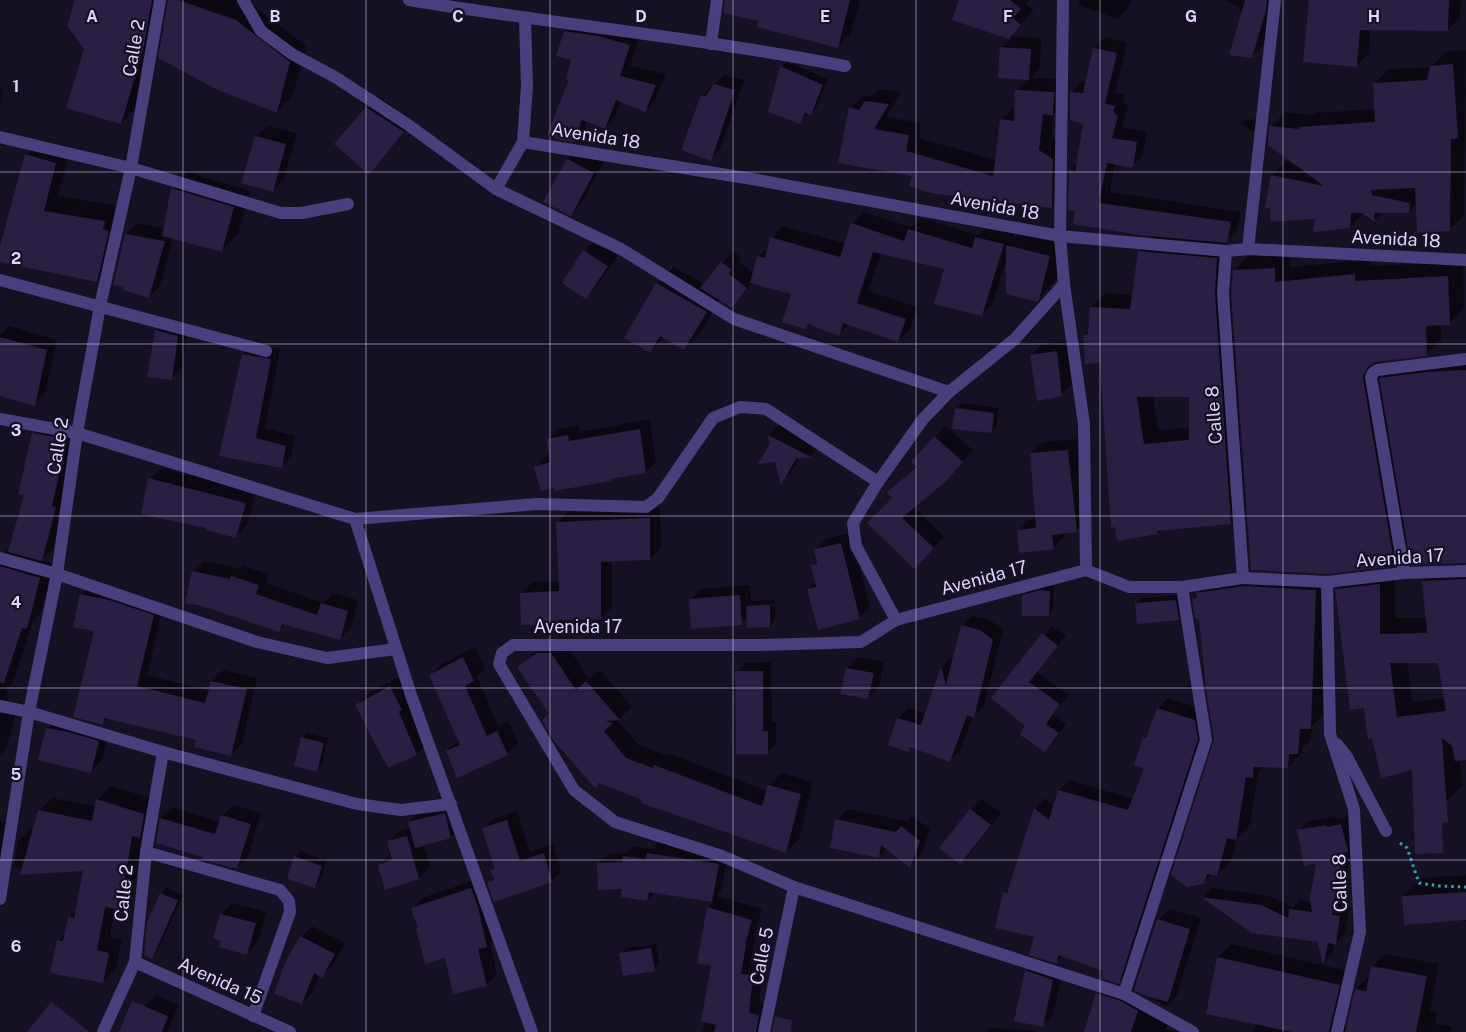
<svg xmlns="http://www.w3.org/2000/svg" width="1466" height="1032" font-family="'Public Sans',sans-serif">
<style>
.shadow{fill:#0007;fill-rule:evenodd}
.building{fill:#2a1e42;fill-rule:evenodd}
.lines{fill:none;stroke-linecap:round;stroke-linejoin:round}
.path{stroke:#3aa2ab;stroke-width:3;stroke-dasharray:2.5 4;stroke-linecap:butt}
.minor{stroke:#4a3f7d;stroke-width:12}
.grid{fill:none;stroke:#dfd5fb;stroke-width:1;stroke-opacity:0.55}
.labels{text-anchor:middle;stroke-width:4.5;stroke-linejoin:round;paint-order:stroke}
.street-label{font-size:18px;fill:#dfd5fb;stroke:#161023}
.grid-label{font-size:16px;text-anchor:middle;font-weight:bold;fill:#dfd5fb;stroke:#161023;stroke-width:4.5;stroke-linejoin:round;paint-order:stroke}
</style>
<rect width="100%" height="100%" fill="#161023"/>
<g class="shadow">
<polygon points="76,0 163,0 136,108 121,123 86,49"/>
<polygon points="169,0 240,0 252,4 306,46 293,95 277,112"/>
<polygon points="736,0 860,0 851,33 837,47 760,20"/>
<polygon points="960,0 1029,0 1026,4 1034,10 1010,36 1041,38 1040,68 1030,78 1066,79 1066,102 1054,114 1051,137 1065,146 1065,194 1052,207 914,175 850,108 863,95 870,97 879,89 901,92 886,117 921,123 919,138 996,160 1001,120 1014,107 1016,108 1017,90 1028,79 1002,47 1011,38 954,19"/>
<polygon points="1079,0 1132,0 1130,6 1118,19 1079,5"/>
<polygon points="1225,0 1277,0 1264,44 1252,56 1243,11 1239,10 1240,7"/>
<polygon points="1310,0 1461,0 1460,18 1448,30 1370,29 1369,53 1356,66"/>
<polygon points="576,21 640,35 630,66 666,74 655,100 645,111 621,101 615,117 605,128 587,121 584,130 573,141 571,79 573,60 565,32"/>
<path d="M 1105,37 L 1127,43 L 1115,93 L 1125,95 L 1123,101 L 1128,105 L 1122,127 L 1147,132 L 1143,155 L 1132,166 L 1115,163 L 1110,192 L 1241,212 L 1236,231 L 1223,244 L 1231,245 L 1229,278 L 1245,509 L 1231,523 L 1161,529 L 1157,533 L 1101,362 L 1084,336 L 1090,330 L 1091,307 L 1106,293 L 1133,295 L 1139,252 L 1156,235 L 1070,209 L 1070,169 L 1078,161 L 1085,123 L 1071,93 L 1082,82 L 1086,82 L 1094,48 ZM 1153,396 L 1190,396 L 1190,428 L 1158,430 Z"/>
<polygon points="1466,50 1464,215 1449,230 1417,203 1409,212 1383,212 1375,220 1364,213 1350,227 1316,218 1272,176 1286,161 1295,163 1271,127 1285,112 1313,115 1315,113 1376,109 1375,83 1389,69 1431,67 1446,52"/>
<polygon points="787,62 828,79 816,109 810,114 807,113 800,123 781,67"/>
<polygon points="724,75 744,80 720,149 711,159 702,96"/>
<polygon points="0,89 3,89 0,104"/>
<polygon points="378,96 414,121 380,162 367,108"/>
<polygon points="1245,119 1258,120 1257,127 1252,132 1240,123"/>
<polygon points="268,126 297,133 284,179 273,190 256,137"/>
<polygon points="42,140 71,147 58,196 119,206 112,265 97,280 0,261 0,251 26,155"/>
<polygon points="579,148 604,162 582,203 571,214 544,202 568,159"/>
<polygon points="188,172 250,191 238,234 221,251 173,238 160,286 149,297 125,286 126,234 137,223 165,229 172,189"/>
<polygon points="864,212 911,227 921,218 979,235 988,225 1015,232 1013,239 1023,229 1066,240 1055,282 1036,301 1006,261 993,303 981,315 945,268 881,253 868,291 917,307 910,329 898,341 849,324 838,334 810,324 806,328 792,293 753,283 732,306 720,298 701,332 684,349 664,337 650,352 626,338 657,283 674,267 704,284 733,251 741,257 739,262 754,274 759,256 769,246 771,238 783,226 846,244 852,224"/>
<polygon points="595,240 618,255 597,286 586,297 584,251"/>
<polygon points="1290,254 1290,267 1369,260 1370,266 1463,262 1464,308 1449,323 1441,324 1441,339 1426,354 1378,362 1381,379 1396,363 1466,355 1466,562 1420,553 1408,540 1379,566 1234,270 1249,255"/>
<polygon points="167,319 188,325 182,367 171,378 156,330"/>
<polygon points="9,326 57,340 45,393 34,404 0,395 0,335"/>
<polygon points="1068,341 1072,384 1061,395 1031,355 1042,344"/>
<polygon points="253,344 280,349 265,428 295,436 291,456 282,466 221,455 243,354"/>
<polygon points="962,403 999,408 996,427 991,432 956,409"/>
<polygon points="650,419 656,462 646,472 613,477 610,480 536,467 546,456 550,455 547,440 558,429 578,425 580,432"/>
<polygon points="44,423 77,429 66,496 53,549 41,560 53,564 41,613 33,621 13,683 6,689 8,697 5,707 17,709 6,749 0,755 0,556 6,550 10,552 25,494 33,434"/>
<polygon points="780,424 820,446 810,456 800,457 791,472 781,482 769,435"/>
<polygon points="946,426 973,450 945,481 914,507 944,537 914,568 893,498 888,492 918,466 935,437"/>
<polygon points="1078,439 1087,520 1076,531 1064,532 1064,537 1053,548 1018,531 1029,520 1036,519 1031,453 1043,442"/>
<polygon points="161,468 256,492 247,525 236,536 150,479"/>
<polygon points="660,508 661,548 650,559 612,560 612,607 601,618 563,619 559,623 521,593 533,582 559,581 557,523 568,512"/>
<polygon points="852,532 870,607 859,618 809,589 816,582 812,566 818,560 815,550 826,539"/>
<polygon points="204,561 241,569 243,566 269,574 266,583 323,603 333,593 358,600 351,628 339,639 285,624 279,630 203,605 193,572"/>
<path d="M 1439,565 L 1466,565 L 1466,756 L 1459,750 L 1462,786 L 1446,801 L 1413,769 L 1365,706 L 1337,590 L 1352,574 L 1395,569 L 1395,618 L 1427,618 L 1423,581 ZM 1439,661 L 1445,698 L 1413,702 L 1407,662 Z"/>
<polygon points="1329,576 1324,714 1312,726 1311,739 1302,749 1301,753 1288,767 1264,766 1258,772 1250,825 1237,838 1231,861 1217,875 1212,874 1204,882 1215,739 1200,617 1193,599 1211,580"/>
<polygon points="93,583 164,604 147,675 209,691 212,681 223,670 257,678 242,744 230,755 198,739 108,718 102,724 96,630 82,594"/>
<polygon points="750,585 751,601 775,600 775,604 752,605 752,607 775,606 775,620 770,626 748,617 741,624 690,600 701,589"/>
<polygon points="1046,586 1054,586 1053,610 1048,615 1023,596 1029,590"/>
<polygon points="1181,595 1184,614 1178,619 1136,604 1142,598"/>
<polygon points="972,616 990,620 1003,630 984,706 974,716 973,716 960,751 949,761 912,747 908,750 898,718 908,708 926,714 942,667 951,657 953,663 962,626"/>
<polygon points="1052,626 1066,636 1037,672 1068,695 1053,715 1066,724 1053,742 1045,751 1027,726 992,698"/>
<polygon points="551,641 564,641 589,679 600,670 632,707 619,719 616,719 639,745 666,755 668,753 767,791 769,785 782,773 813,782 799,839 786,852 601,783 596,787 550,713 519,667 532,655"/>
<polygon points="475,647 485,669 477,677 498,726 508,721 518,743 507,754 447,751 459,740 431,675 442,664"/>
<polygon points="858,657 884,662 879,687 868,698 847,668"/>
<polygon points="771,662 772,722 776,722 776,744 767,753 737,672 746,663"/>
<polygon points="401,676 428,742 417,754 389,766 357,705 368,694"/>
<polygon points="1168,698 1205,710 1208,728 1129,972 1118,982 1104,970 1063,956 1056,962 1004,893 1010,887 1035,809 1045,798 1054,806 1059,790 1069,780 1134,799 1146,767 1136,764 1144,737 1150,732 1158,708"/>
<polygon points="58,718 109,730 102,760 91,771 47,729"/>
<polygon points="307,733 328,738 322,765 317,770 302,738"/>
<polygon points="111,786 157,800 143,834 133,896 119,909 115,908 110,937 122,939 116,968 103,982 58,941 67,932 70,917 77,910 84,870 23,869 14,867 18,841 32,828 34,829 39,811 52,798 96,806 97,800"/>
<polygon points="982,799 1001,813 971,852 960,863 971,810"/>
<polygon points="447,804 462,826 451,837 423,844 430,867 419,878 379,865 390,854 389,842 400,831 411,828 409,822 420,811"/>
<polygon points="233,805 261,813 248,857 237,868 157,842 161,818 172,807 220,822 222,816"/>
<polygon points="848,809 907,821 912,816 930,829 921,855 910,866 887,848 878,857 837,820"/>
<polygon points="517,811 530,852 553,844 561,872 552,881 495,900 488,883 494,877 492,871 495,867 484,828 493,819"/>
<polygon points="1335,816 1336,819 1350,816 1351,848 1341,906 1349,907 1345,934 1335,943 1333,952 1324,961 1319,941 1252,931 1203,897 1212,888 1270,896 1293,907 1300,900 1312,902 1317,862 1299,831 1308,821"/>
<polygon points="0,821 12,825 0,859"/>
<polygon points="658,843 728,854 721,891 716,896 762,909 754,935 756,935 750,964 763,965 759,1003 767,1004 762,1032 702,1032 706,1021 712,965 698,962 708,907 714,902 655,892 647,900 624,887 598,864 609,854 627,853 634,846 653,849"/>
<polygon points="301,851 326,861 320,881 315,887 288,878 296,856"/>
<polygon points="1466,875 1466,921 1459,920 1403,896 1422,878"/>
<polygon points="483,877 498,935 490,943 497,974 486,985 446,957 419,928 413,908 424,897"/>
<polygon points="166,888 183,895 157,952 152,957 161,893"/>
<polygon points="232,903 266,912 258,942 247,953 221,914"/>
<polygon points="1169,909 1201,918 1177,995 1166,1006 1135,990 1158,920"/>
<polygon points="312,926 345,943 333,965 322,976 319,975 313,992 302,1003 301,937"/>
<polygon points="656,944 659,964 654,970 621,954 626,948"/>
<polygon points="1231,944 1352,972 1344,1025 1348,1027 1356,989 1369,976 1372,967 1385,954 1439,964 1430,1011 1437,1012 1435,1024 1452,1026 1451,1032 1254,1032 1256,1024 1207,1014 1218,957"/>
<polygon points="1037,960 1063,969 1053,1015 1042,1026 1026,971"/>
<polygon points="1107,984 1171,1013 1166,1029 1180,1032 1085,1032 1097,994"/>
<polygon points="156,995 179,1005 167,1032 128,1032 145,1006"/>
<polygon points="990,1028 1037,1031 1036,1032 986,1032"/>
</g>
<g class="building">
<polygon points="75,0 152,0 143,50 121,124 66,108 84,49 67,26"/>
<polygon points="168,0 178,0 236,20 290,62 277,113 216,89 158,58"/>
<polygon points="725,0 850,0 838,48 757,27 758,21 723,13"/>
<polygon points="959,0 1010,0 1021,9 1013,18 1021,25 1009,39 952,20"/>
<polygon points="1245,0 1267,0 1266,10 1252,58 1229,55"/>
<polygon points="1309,0 1449,0 1448,31 1360,30 1357,67 1303,62"/>
<polygon points="564,31 598,36 630,45 620,76 656,85 645,112 616,100 605,129 582,120 574,142 560,140 547,135 569,80 566,79 571,60 556,56"/>
<polygon points="1000,47 1031,49 1029,80 998,78"/>
<polygon points="1093,48 1117,53 1105,103 1115,106 1113,112 1118,116 1112,138 1137,142 1133,168 1107,163 1099,203 1231,222 1227,243 1140,235 1073,224 1075,211 1068,210 1069,169 1075,172 1083,124 1070,120 1070,92 1083,93"/>
<polygon points="1453,64 1458,138 1451,139 1450,231 1417,233 1415,188 1371,190 1372,195 1410,203 1409,213 1374,213 1375,222 1362,213 1351,213 1350,228 1313,232 1315,219 1271,222 1270,208 1265,208 1271,175 1324,186 1268,145 1269,126 1299,129 1299,127 1375,122 1373,83 1427,80 1430,66"/>
<polygon points="780,66 823,85 811,115 805,113 800,124 768,112"/>
<polygon points="714,84 735,90 711,161 681,150 701,95 706,96"/>
<polygon points="1015,90 1054,92 1053,116 1043,114 1039,150 1053,159 1052,208 931,193 909,186 912,176 838,163 849,107 859,110 865,101 889,104 874,129 909,135 906,151 993,176 1000,119 1014,121"/>
<polygon points="366,107 404,132 369,175 334,144"/>
<polygon points="255,136 286,144 273,192 241,183"/>
<polygon points="25,154 56,163 44,211 105,221 103,229 109,231 97,282 0,262 0,246"/>
<polygon points="567,159 594,173 571,216 543,202"/>
<polygon points="171,188 234,207 222,252 162,236"/>
<polygon points="851,223 904,241 908,229 972,248 975,237 1004,244 982,316 934,304 944,269 873,252 857,303 906,319 898,342 843,323 839,336 808,324 806,329 782,322 791,294 750,283 757,256 765,258 770,237 840,257"/>
<polygon points="125,234 165,241 149,298 123,290 123,287 113,285"/>
<polygon points="1006,245 1050,256 1039,300 1037,302 1006,294"/>
<polygon points="583,250 608,266 586,299 562,283"/>
<path d="M 1138,251 L 1217,258 L 1215,293 L 1231,524 L 1157,531 L 1158,534 L 1117,541 L 1115,527 L 1111,528 L 1100,363 L 1085,364 L 1083,336 L 1088,334 L 1090,307 L 1130,309 ZM 1137,397 L 1189,397 L 1189,440 L 1144,444 Z"/>
<polygon points="721,262 731,269 729,274 747,288 732,308 700,288"/>
<polygon points="1275,268 1275,282 1355,274 1355,281 1448,276 1450,325 1426,326 1427,356 1376,362 1368,367 1364,374 1363,378 1393,556 1379,558 1380,568 1327,574 1251,570 1231,293 1233,270"/>
<polygon points="656,283 707,312 684,350 660,336 650,353 624,338"/>
<polygon points="155,330 178,336 172,380 147,377"/>
<polygon points="0,337 47,350 35,406 0,396"/>
<polygon points="1057,351 1062,396 1037,401 1030,355"/>
<polygon points="242,354 271,359 256,438 286,446 282,468 219,456"/>
<polygon points="1466,370 1466,563 1420,564 1419,554 1409,555 1379,378 1427,372"/>
<polygon points="955,408 994,413 992,433 952,429"/>
<polygon points="640,429 646,473 610,479 611,481 554,491 554,488 541,491 534,467 550,462 546,439 568,435 569,441"/>
<polygon points="32,433 67,439 52,506 56,507 42,561 8,552 24,495 18,494"/>
<polygon points="768,435 811,457 796,459 781,485 775,462 758,464 770,444"/>
<polygon points="934,436 963,462 946,481 902,518 934,548 914,569 867,523 892,498 887,492 917,467 911,462"/>
<polygon points="1068,450 1077,532 1052,535 1054,549 1019,553 1017,530 1036,528 1030,453"/>
<polygon points="148,478 246,503 236,538 206,530 206,528 141,514"/>
<polygon points="650,518 650,560 601,562 601,619 559,620 559,624 521,625 520,593 559,591 556,522"/>
<polygon points="841,543 860,619 818,630 807,589 816,587 811,565 817,564 814,549"/>
<polygon points="0,566 40,578 27,629 22,628 4,683 0,682"/>
<polygon points="192,571 230,579 231,576 259,585 256,594 317,615 321,603 348,611 340,640 282,624 279,632 202,606 185,603"/>
<path d="M 1466,579 L 1466,760 L 1455,761 L 1452,746 L 1442,738 L 1448,822 L 1442,823 L 1443,853 L 1415,854 L 1412,770 L 1381,778 L 1372,738 L 1368,739 L 1364,708 L 1350,710 L 1335,589 L 1380,584 L 1380,634 L 1427,633 L 1422,581 ZM 1390,663 L 1438,663 L 1446,711 L 1397,717 Z"/>
<polygon points="1243,586 1316,590 1311,729 1300,729 1298,754 1289,754 1288,768 1254,767 1253,778 1246,777 1236,840 1227,838 1217,876 1207,874 1204,884 1187,887 1171,875 1214,739 1206,689 1199,619 1195,619 1192,598 1197,598 1196,593"/>
<polygon points="1040,590 1050,591 1049,616 1022,616 1022,595"/>
<polygon points="80,594 109,600 154,615 137,686 205,703 211,681 247,689 231,756 194,747 196,740 104,718 103,725 73,717 94,631 73,627"/>
<polygon points="740,595 742,625 691,629 689,599"/>
<polygon points="1176,600 1179,620 1137,624 1135,603"/>
<polygon points="770,605 770,627 747,628 746,606"/>
<polygon points="961,625 980,630 993,640 974,718 967,715 950,762 910,747 908,752 888,745 897,718 921,725 941,666 946,685"/>
<polygon points="1042,633 1058,646 1029,682 1060,704 1046,724 1059,733 1045,752 1020,735 1025,726 991,698"/>
<polygon points="537,653 551,653 576,690 586,681 620,720 605,721 613,723 604,731 626,758 653,768 654,765 762,806 768,785 801,794 786,853 641,803 642,800 599,783 596,789 554,741 542,720 549,714 517,667"/>
<polygon points="463,657 474,681 465,686 487,736 497,731 508,755 457,778 446,751 460,745 429,675"/>
<polygon points="846,668 874,673 868,699 840,694"/>
<polygon points="735,671 763,671 763,731 768,731 768,754 736,754"/>
<polygon points="390,686 402,710 399,712 417,755 388,768 355,705"/>
<polygon points="1157,708 1195,720 1198,739 1119,984 1101,978 1103,971 1058,955 1057,964 1029,955 1034,937 995,928 1003,892 1007,893 1034,808 1049,820 1058,790 1128,810 1144,768 1134,765 1143,737 1146,738"/>
<polygon points="46,728 69,732 99,741 91,773 38,760"/>
<polygon points="301,737 324,743 317,772 294,766"/>
<polygon points="96,799 144,814 140,838 132,836 120,910 105,907 97,950 109,953 103,983 50,973 57,940 63,941 68,917 74,918 83,871 20,875 38,810 92,821"/>
<polygon points="970,809 991,825 960,864 939,848"/>
<polygon points="445,813 451,838 415,848 408,822"/>
<polygon points="221,815 251,824 237,869 201,859 202,857 156,843 160,818 215,834"/>
<polygon points="835,819 896,832 901,826 920,841 910,868 881,845 879,858 830,848"/>
<polygon points="507,820 520,861 544,853 552,882 494,902 487,882 494,880 490,870 495,869 482,828"/>
<polygon points="1341,824 1348,852 1343,853 1332,915 1340,916 1336,945 1328,943 1324,962 1322,962 1318,942 1252,933 1201,897 1261,905 1288,918 1289,909 1312,912 1310,899 1316,863 1304,866 1297,830 1326,825 1327,827"/>
<polygon points="407,836 419,879 385,890 378,865 392,860 387,841"/>
<polygon points="647,853 719,864 712,902 649,892 647,901 621,897 622,889 598,890 597,863 622,862 623,856 645,859"/>
<polygon points="294,856 322,866 315,888 287,879"/>
<polygon points="471,888 478,907 487,947 478,949 487,986 453,994 445,958 425,964 416,929 418,928 411,908"/>
<polygon points="1466,892 1466,920 1404,925 1402,896"/>
<polygon points="160,893 178,900 152,959 144,955 147,923"/>
<polygon points="707,907 752,920 745,945 746,945 741,974 753,975 749,1013 759,1015 756,1032 714,1032 716,1025 701,1021 711,966 697,963"/>
<polygon points="220,914 256,923 247,955 219,947 221,941 213,938"/>
<polygon points="1157,919 1190,929 1168,1002 1143,995 1134,990"/>
<polygon points="300,936 335,954 322,978 314,973 302,1004 274,994 285,963"/>
<polygon points="651,948 655,971 623,976 619,953"/>
<polygon points="1217,957 1340,985 1329,1032 1292,1032 1206,1014"/>
<polygon points="1371,966 1427,976 1416,1032 1345,1032 1355,989 1366,991"/>
<polygon points="1025,970 1053,980 1043,1027 1014,1021"/>
<polygon points="1096,993 1121,1001 1138,1011 1131,1032 1084,1032"/>
<polygon points="132,1001 168,1016 162,1032 119,1032"/>
<polygon points="51,1002 90,1032 27,1032"/>
<polygon points="775,1017 792,1020 791,1032 772,1032"/>
</g>
<g class="lines">
<polyline class="path" points="1400,843 1407,848 1419,883 1440,886 1466,887"/>
<g class="minor">
<polyline points="243,0 261,31 292,54 335,77 407,124 496,189 621,249 734,319 949,392"/>
<path d="M 409,0 C 554,24 701,38 845,66"/>
<polyline points="1063,0 1060,236 1064,284 1084,424 1086,570"/>
<polyline points="711,44 717,0"/>
<polyline points="0,137 131,168 281,213 302,213 348,204"/>
<polyline points="523,142 752,179 1060,236 1226,251 1248,249 1466,260"/>
<polyline points="496,189 523,142 527,86 525,19"/>
<polyline points="1248,249 1275,0"/>
<polyline points="1226,251 1223,293 1243,578"/>
<polyline points="0,280 266,351"/>
<polyline points="0,419 77,433 355,519 537,504 646,507 658,498 713,418 740,407 766,409 878,482"/>
<polyline points="355,519 411,695 532,1032"/>
<polyline points="0,558 57,574 257,642 327,658 396,649"/>
<polyline points="1404,573 1371,377 1373,373 1377,370 1466,359"/>
<polyline points="1327,582 1330,734 1354,809 1360,932 1337,1032"/>
<polyline points="896,620 856,546 853,523 878,482 923,419 949,392 1015,339 1064,284"/>
<polyline points="0,706 29,712 163,752 357,804 401,810 451,804"/>
<polyline points="1337,744 1347,757 1386,831"/>
<polyline points="146,852 280,890 289,901 290,912 253,1016"/>
<polyline points="0,899 29,712 57,574 77,433 100,306 131,168 160,0"/>
<polyline points="135,962 290,1032"/>
<polyline points="1124,994 1206,740 1182,587"/>
<polyline points="103,1032 135,962 146,852 163,752"/>
<polyline points="764,1032 794,887"/>
<polyline points="1193,1032 1124,994 794,887 722,856 615,822 574,790 499,664 502,653 513,645 760,645 861,642 896,620 1086,570 1129,587 1182,587 1243,578 1327,582 1404,573 1466,571"/>
</g>
</g>
<path class="grid" d="M 183,0 L 183,1032M 366,0 L 366,1032M 550,0 L 550,1032M 733,0 L 733,1032M 916,0 L 916,1032M 1100,0 L 1100,1032M 1283,0 L 1283,1032M 0,172 L 1466,172M 0,344 L 1466,344M 0,516 L 1466,516M 0,688 L 1466,688M 0,860 L 1466,860"/>
<g class="labels">
<g class="street-label">
<text transform="translate(134 48) rotate(-80)" y="6">Calle 2</text>
<text transform="translate(596 136) rotate(9)" y="6">Avenida 18</text>
<text transform="translate(995 206) rotate(10)" y="6">Avenida 18</text>
<text transform="translate(1396 239) rotate(3)" y="6">Avenida 18</text>
<text transform="translate(1214 415) rotate(-94)" y="6">Calle 8</text>
<text transform="translate(58 446) rotate(-81)" y="6">Calle 2</text>
<text transform="translate(1400 558) rotate(-4)" y="6">Avenida 17</text>
<text transform="translate(984 578) rotate(-15)" y="6">Avenida 17</text>
<text x="578" y="633">Avenida 17</text>
<text transform="translate(1340 883) rotate(-92)" y="6">Calle 8</text>
<text transform="translate(124 893) rotate(-84)" y="6">Calle 2</text>
<text transform="translate(762 956) rotate(-79)" y="6">Calle 5</text>
<text transform="translate(220 981) rotate(24)" y="6">Avenida 15</text>
</g>
</g>
<g class="grid-label">
<text x="92" y="22">A</text>
<text x="275" y="22">B</text>
<text x="458" y="22">C</text>
<text x="641" y="22">D</text>
<text x="825" y="22">E</text>
<text x="1008" y="22">F</text>
<text x="1191" y="22">G</text>
<text x="1374" y="22">H</text>
<text x="16" y="92">1</text>
<text x="16" y="264">2</text>
<text x="16" y="436">3</text>
<text x="16" y="608">4</text>
<text x="16" y="780">5</text>
<text x="16" y="952">6</text>
</g>
</svg>
